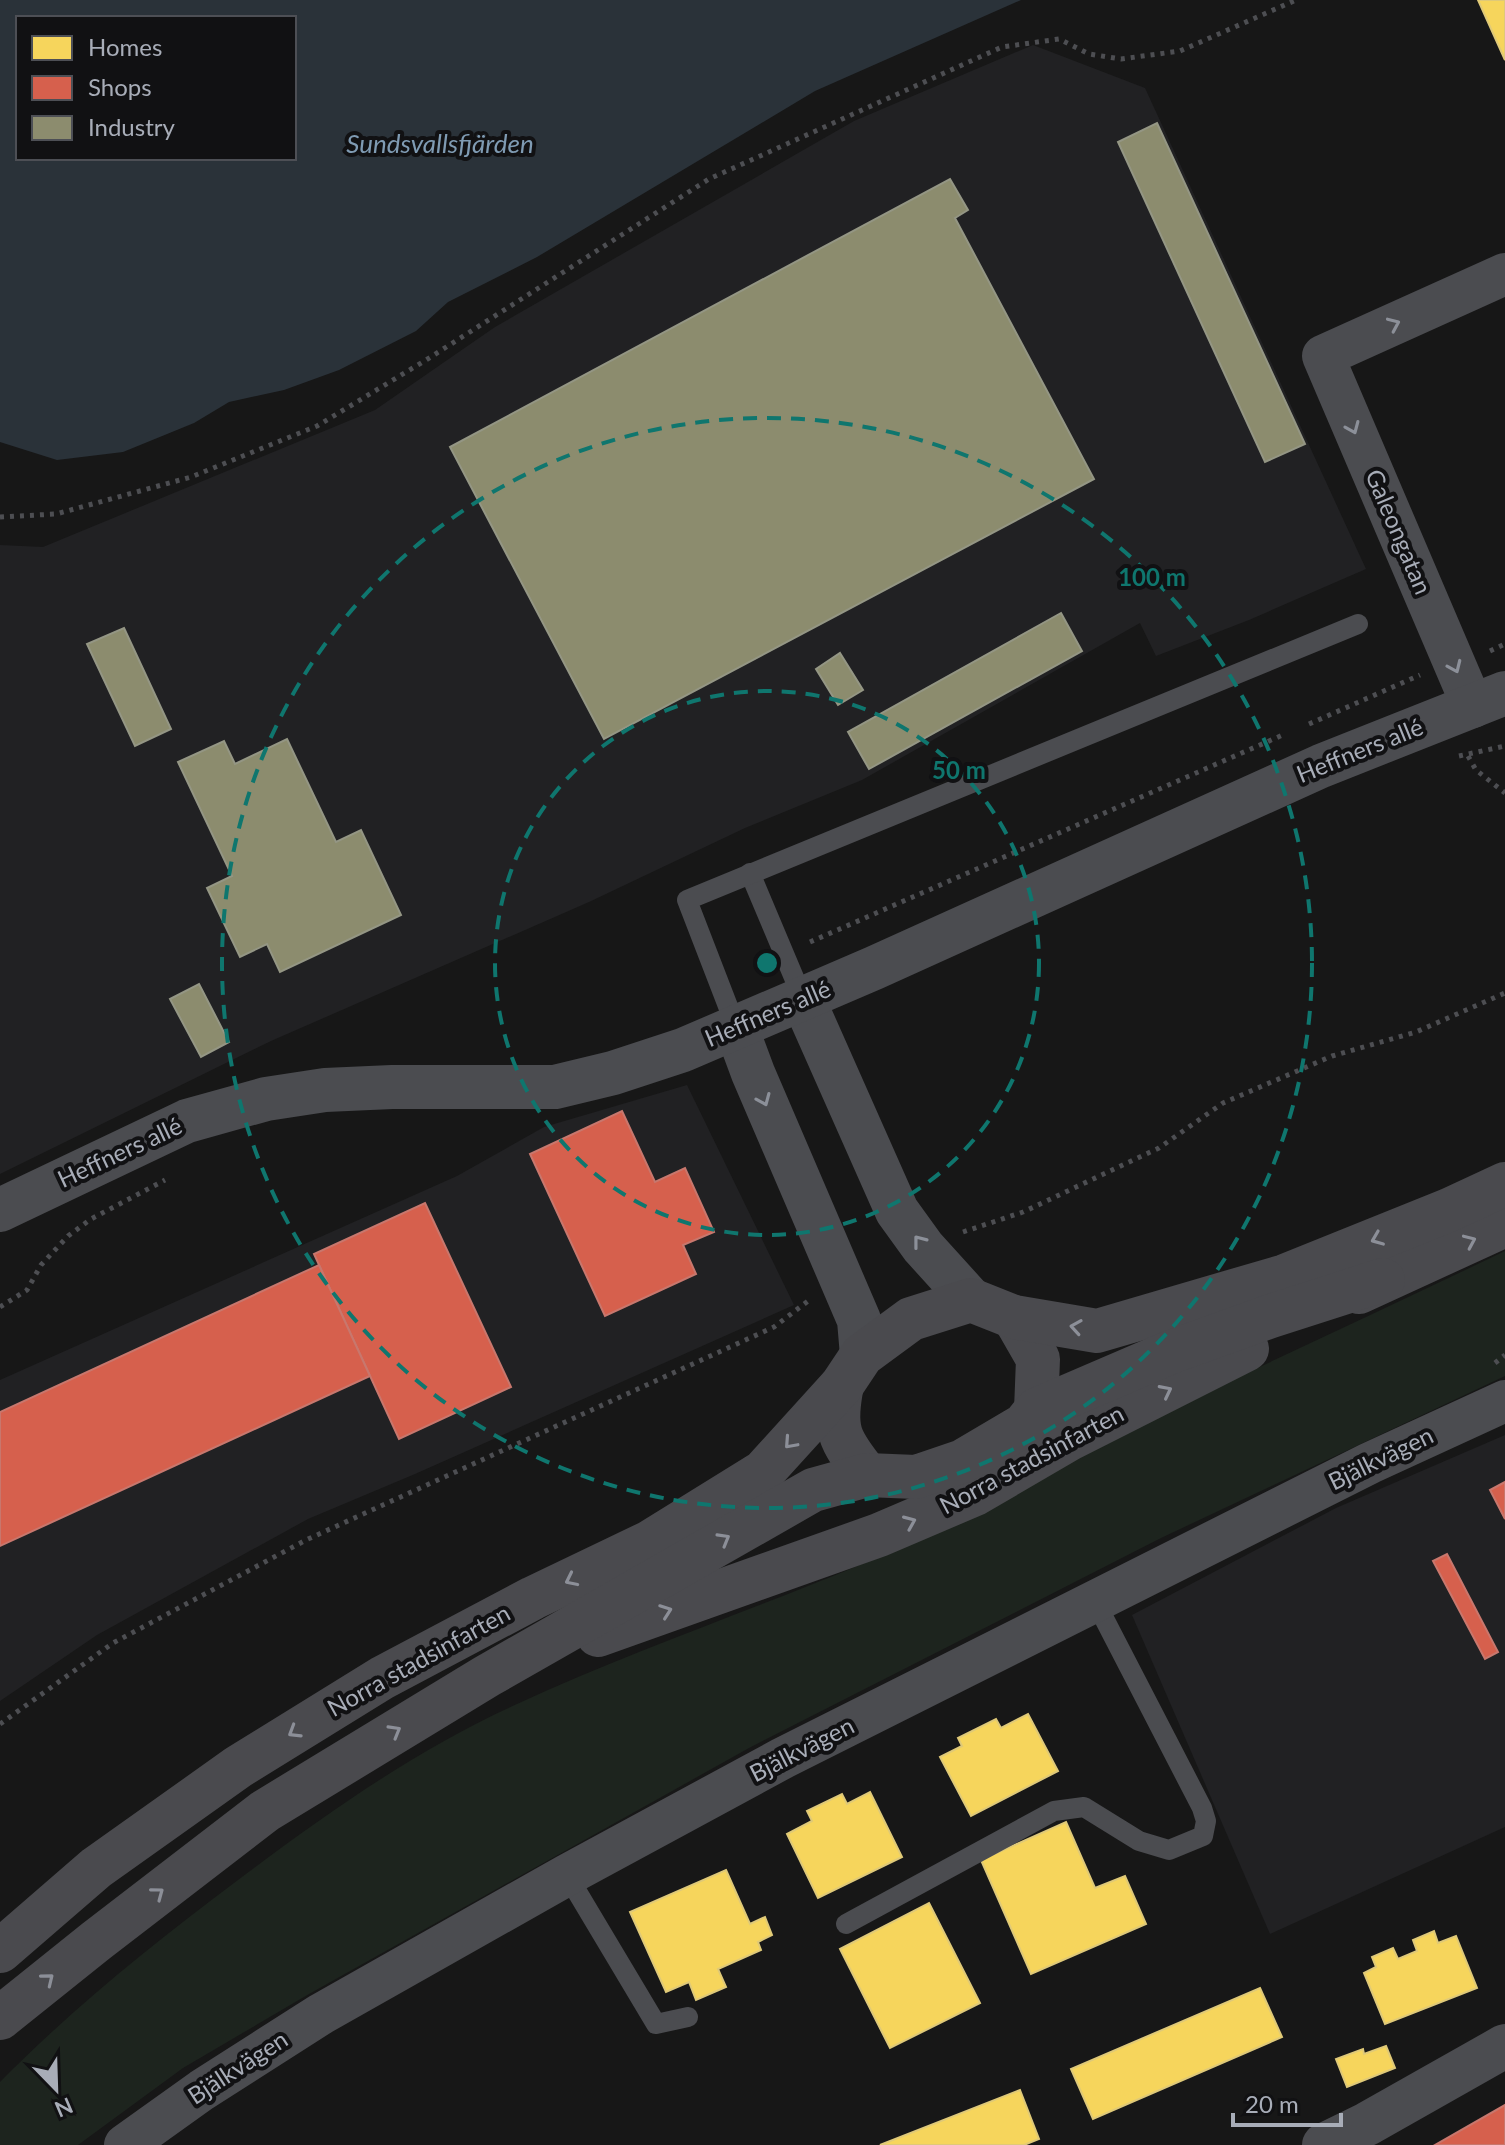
<svg xmlns="http://www.w3.org/2000/svg" width="1505" height="2145" font-family="Lato,sans-serif">
<style>
.built{fill:#212123}
.green{fill:#1d241e}
.water{fill:#2a3239;fill-rule:evenodd}
.homes{fill:#f6d55c;stroke:#dfc978;stroke-width:2}
.shops{fill:#d6604d;stroke:#c8776d;stroke-width:2}
.industry{fill:#8c8c6e;stroke:#949684;stroke-width:2}
.lines{fill:none;stroke-linecap:round;stroke-linejoin:round}
.path{stroke:#4d4e52;stroke-width:5;stroke-dasharray:4 6;stroke-linecap:butt}
.service{stroke:#4b4c50;stroke-width:20}
.minor{stroke:#4b4c50;stroke-width:42}
.tertiary{stroke:#4b4c50;stroke-width:44}
.secondary{stroke:#4a4a4e;stroke-width:44}
.oneway{stroke:#8c9099}
.oneway2{stroke:#8c8f98}
.ring{fill:none;stroke:#0f766e;stroke-width:4;stroke-dasharray:14 10}
.labels{text-anchor:middle;stroke-width:8;stroke-linejoin:round;paint-order:stroke}
.street-label{font-size:24px;fill:#a8adb8;stroke:#111113}
.water-label{font-size:26px;font-style:italic;fill:#7f9bb3;stroke:#111113}
.centre{fill:#0f766e;stroke:#111113;stroke-width:4}
.ring-label{font-size:24px;text-anchor:middle;font-weight:bold;fill:#0f766e;stroke:#111113;stroke-width:8;stroke-linejoin:round;paint-order:stroke}
</style>
<rect width="100%" height="100%" fill="#171717"/>
<g class="built">
<polygon points="1033,45 1145,88 1366,569 1249,620 1156,656 1140,623 862,780 745,828 589,902 271,1041 0,1174 0,545 43,547 375,410 495,327 854,121"/>
<polygon points="687,1085 794,1305 415,1474 308,1519 97,1635 0,1701 0,1380 457,1176 544,1127"/>
<polygon points="1505,1435 1505,1827 1270,1934 1132,1615 1336,1508"/>
</g>
<path class="green" d="M 1505,1251 L 1505,1376 L 1161,1538 L 749,1748 L 309,1994 L 183,2068 L 78,2145 L 0,2145 L 0,2082 C 73,2008 155,1942 238,1880 C 327,1813 416,1750 517,1704 C 670,1634 832,1584 983,1510 C 1027,1488 1068,1460 1112,1438 C 1242,1374 1374,1314 1505,1251 Z"/>
<path class="water" d="M 0,0 L 1021,0 L 815,91 L 537,257 L 448,302 L 416,331 L 339,370 L 284,390 L 229,402 L 194,423 L 123,452 L 57,460 L 0,442 ZM 294,18 L 294,158 L 18,158 L 18,18 Z"/>
<g class="homes">
<polygon points="1478,0 1505,0 1505,60"/>
<polygon points="1028,1714 1058,1771 971,1816 940,1757 962,1746 958,1738 996,1719 1001,1728"/>
<polygon points="870,1792 902,1857 818,1898 787,1834 812,1821 807,1811 842,1794 847,1804"/>
<polygon points="1066,1822 1095,1888 1125,1876 1146,1924 1031,1974 981,1860"/>
<polygon points="726,1870 750,1924 765,1917 772,1935 758,1942 761,1950 718,1969 726,1987 696,2000 689,1982 666,1992 630,1912"/>
<polygon points="929,1903 980,2003 890,2048 840,1949"/>
<polygon points="1434,1931 1438,1943 1456,1936 1477,1988 1385,2024 1364,1973 1376,1967 1372,1957 1393,1948 1398,1959 1417,1951 1413,1940"/>
<polygon points="1260,1988 1282,2037 1093,2119 1071,2069"/>
<polygon points="1386,2046 1395,2068 1347,2087 1336,2059 1363,2049 1364,2054"/>
<polygon points="1020,2090 1039,2139 1024,2145 880,2145"/>
</g>
<g class="shops">
<polygon points="622,1111 655,1182 685,1168 714,1232 683,1245 696,1274 605,1316 530,1154"/>
<polygon points="425,1203 511,1387 399,1439 314,1254"/>
<polygon points="319,1265 370,1376 0,1546 0,1412"/>
<polygon points="1505,1482 1505,1519 1490,1490"/>
<polygon points="1447,1554 1498,1652 1485,1659 1433,1561"/>
<polygon points="1505,2105 1505,2145 1435,2145"/>
</g>
<g class="industry">
<polygon points="1157,123 1305,444 1265,462 1118,142"/>
<polygon points="950,179 968,210 955,218 1094,479 604,739 450,447"/>
<polygon points="1061,613 1082,651 869,769 848,732"/>
<polygon points="124,628 171,729 135,746 87,644"/>
<polygon points="840,653 863,690 838,705 816,669"/>
<polygon points="287,739 336,842 361,830 401,915 280,972 267,944 240,957 207,888 232,876 178,762 224,741 235,764"/>
<polygon points="199,984 229,1042 201,1057 170,999"/>
</g>
<g class="lines">
<g class="path">
<polyline points="0,517 56,514 191,477 317,426 426,360 709,179 1002,47 1059,39 1089,54 1121,59 1180,51 1296,0"/>
<polyline points="1490,651 1505,644"/>
<polyline points="1309,724 1420,675"/>
<polyline points="1459,756 1505,746"/>
<polyline points="1468,756 1476,770 1505,793"/>
<polyline points="810,942 1285,734"/>
<polyline points="963,1232 1023,1212 1159,1148 1223,1103 1332,1056 1416,1032 1505,993"/>
<polyline points="0,1307 27,1290 41,1265 68,1236 91,1219 165,1180"/>
<polyline points="1495,1363 1505,1355"/>
<polyline points="0,1724 113,1643 306,1540 774,1327 808,1301"/>
</g>
<g class="service">
<polyline points="750,873 803,999"/>
<polyline points="736,1027 687,900 1358,624"/>
<polyline points="567,1875 656,2024 688,2017"/>
<polyline points="846,1924 1054,1811 1084,1807 1139,1841 1169,1850 1203,1836 1206,1821 1202,1808 1095,1601"/>
</g>
<g class="minor">
<polyline points="1473,707 1323,356 1505,274"/>
<polyline points="125,2145 202,2090 321,2014 567,1875 783,1758 1370,1463 1505,1401"/>
</g>
<g class="tertiary">
<polyline points="803,999 897,1211 923,1247 971,1300"/>
<polyline points="736,1027 753,1073 859,1320 862,1355"/>
<polyline points="0,1210 187,1121 266,1099 325,1090 392,1087 555,1087 613,1073 683,1050 874,968 1321,766 1505,693"/>
<polyline points="1324,2145 1367,2124 1505,2046"/>
</g>
<g class="secondary">
<polyline points="1359,1292 1505,1225"/>
<polyline points="1014,1317 1038,1359 1036,1410"/>
<path d="M 842,1385 C 833,1430 839,1440 867,1475"/>
<polyline points="598,1635 879,1535 975,1494 1071,1438 1247,1349"/>
<polyline points="0,1951 96,1868 238,1767 382,1678 533,1598 650,1542 763,1472 842,1385 862,1355 911,1319 971,1300 1014,1317 1097,1331 1285,1276 1449,1210 1505,1184"/>
<polyline points="0,2018 96,1941 265,1811 487,1676 813,1490 867,1475 916,1477 963,1461 1024,1425 1036,1410 1171,1352 1271,1316 1383,1280"/>
</g>
</g>
<defs><path id="oneway-chevron" d="M-2-3.5L2.5 0L-2 3.5" fill="none" stroke-width="1.6" stroke-linecap="round" stroke-linejoin="round" transform="scale(2)"/></defs>
<g class="oneway">
<use href="#oneway-chevron" transform="translate(1394 324) rotate(-24)"/>
<use href="#oneway-chevron" transform="translate(1353 428) rotate(67)"/>
<use href="#oneway-chevron" transform="translate(1455 667) rotate(66)"/>
<use href="#oneway-chevron" transform="translate(764 1100) rotate(67)"/>
<use href="#oneway-chevron" transform="translate(919 1241) rotate(-128)"/>
</g>
<g class="oneway2">
<use href="#oneway-chevron" transform="translate(1377 1239) rotate(158)"/>
<use href="#oneway-chevron" transform="translate(1470 1241) rotate(-24)"/>
<use href="#oneway-chevron" transform="translate(1076 1327) rotate(-171)"/>
<use href="#oneway-chevron" transform="translate(1166 1391) rotate(-27)"/>
<use href="#oneway-chevron" transform="translate(790 1443) rotate(132)"/>
<use href="#oneway-chevron" transform="translate(910 1522) rotate(-23)"/>
<use href="#oneway-chevron" transform="translate(724 1539) rotate(-30)"/>
<use href="#oneway-chevron" transform="translate(571 1580) rotate(154)"/>
<use href="#oneway-chevron" transform="translate(666 1611) rotate(-20)"/>
<use href="#oneway-chevron" transform="translate(395 1731) rotate(-30)"/>
<use href="#oneway-chevron" transform="translate(294 1732) rotate(148)"/>
<use href="#oneway-chevron" transform="translate(158 1893) rotate(-37)"/>
<use href="#oneway-chevron" transform="translate(48 1979) rotate(-39)"/>
</g>
<g class="ring">
<circle cx="767" cy="963" r="272"/>
<circle cx="767" cy="963" r="545"/>
</g>
<g class="labels">
<g class="street-label">
<text transform="translate(1398 532) rotate(67)" y="8">Galeongatan</text>
<text transform="translate(1360 751) rotate(-22)" y="8">Heffners allé</text>
<text transform="translate(768 1014) rotate(-23)" y="8">Heffners allé</text>
<text transform="translate(120 1153) rotate(-25)" y="8">Heffners allé</text>
<text transform="translate(1381 1459) rotate(-26)" y="8">Bjälkvägen</text>
<text transform="translate(1032 1460) rotate(-28)" y="8">Norra stadsinfarten</text>
<text transform="translate(419 1661) rotate(-29)" y="8">Norra stadsinfarten</text>
<text transform="translate(802 1750) rotate(-27)" y="8">Bjälkvägen</text>
<text transform="translate(238 2068) rotate(-33)" y="8">Bjälkvägen</text>
</g>
<g class="water-label">
<text x="440" y="153">Sundsvallsfjärden</text>
</g>
</g>
<circle cx="767" cy="963" r="12" class="centre"/>
<g class="ring-label">
<text x="1152" y="586">100 m</text>
<text x="959" y="779">50 m</text>
</g>
<rect x="16" y="16" width="280" height="144" fill="#111113" stroke="#4d4f55" stroke-width="2"/>
<rect x="32" y="36" width="40" height="24" fill="#f6d55c" stroke="#4d4f55" stroke-width="2"/>
<text x="88" y="56" font-size="24" fill="#a8adb8">Homes</text>
<rect x="32" y="76" width="40" height="24" fill="#d6604d" stroke="#4d4f55" stroke-width="2"/>
<text x="88" y="96" font-size="24" fill="#a8adb8">Shops</text>
<rect x="32" y="116" width="40" height="24" fill="#8c8c6e" stroke="#4d4f55" stroke-width="2"/>
<text x="88" y="136" font-size="24" fill="#a8adb8">Industry</text>
<g transform="translate(56 2089) rotate(157)" stroke="#111113" stroke-width="6" paint-order="stroke">
<path d="M0-6L14 30L0 20L-14 30Z" fill="#a8adb8"/>
<text y="-12" font-size="22" font-weight="bold" text-anchor="middle" fill="#a8adb8">N</text>
</g>
<path d="M1233 2113v12h108v-12" fill="none" stroke="#a8adb8" stroke-width="4"/>
<text x="1245" y="2113" font-size="24" fill="#a8adb8" stroke="#111113" stroke-width="6" paint-order="stroke">20 m</text>
</svg>
